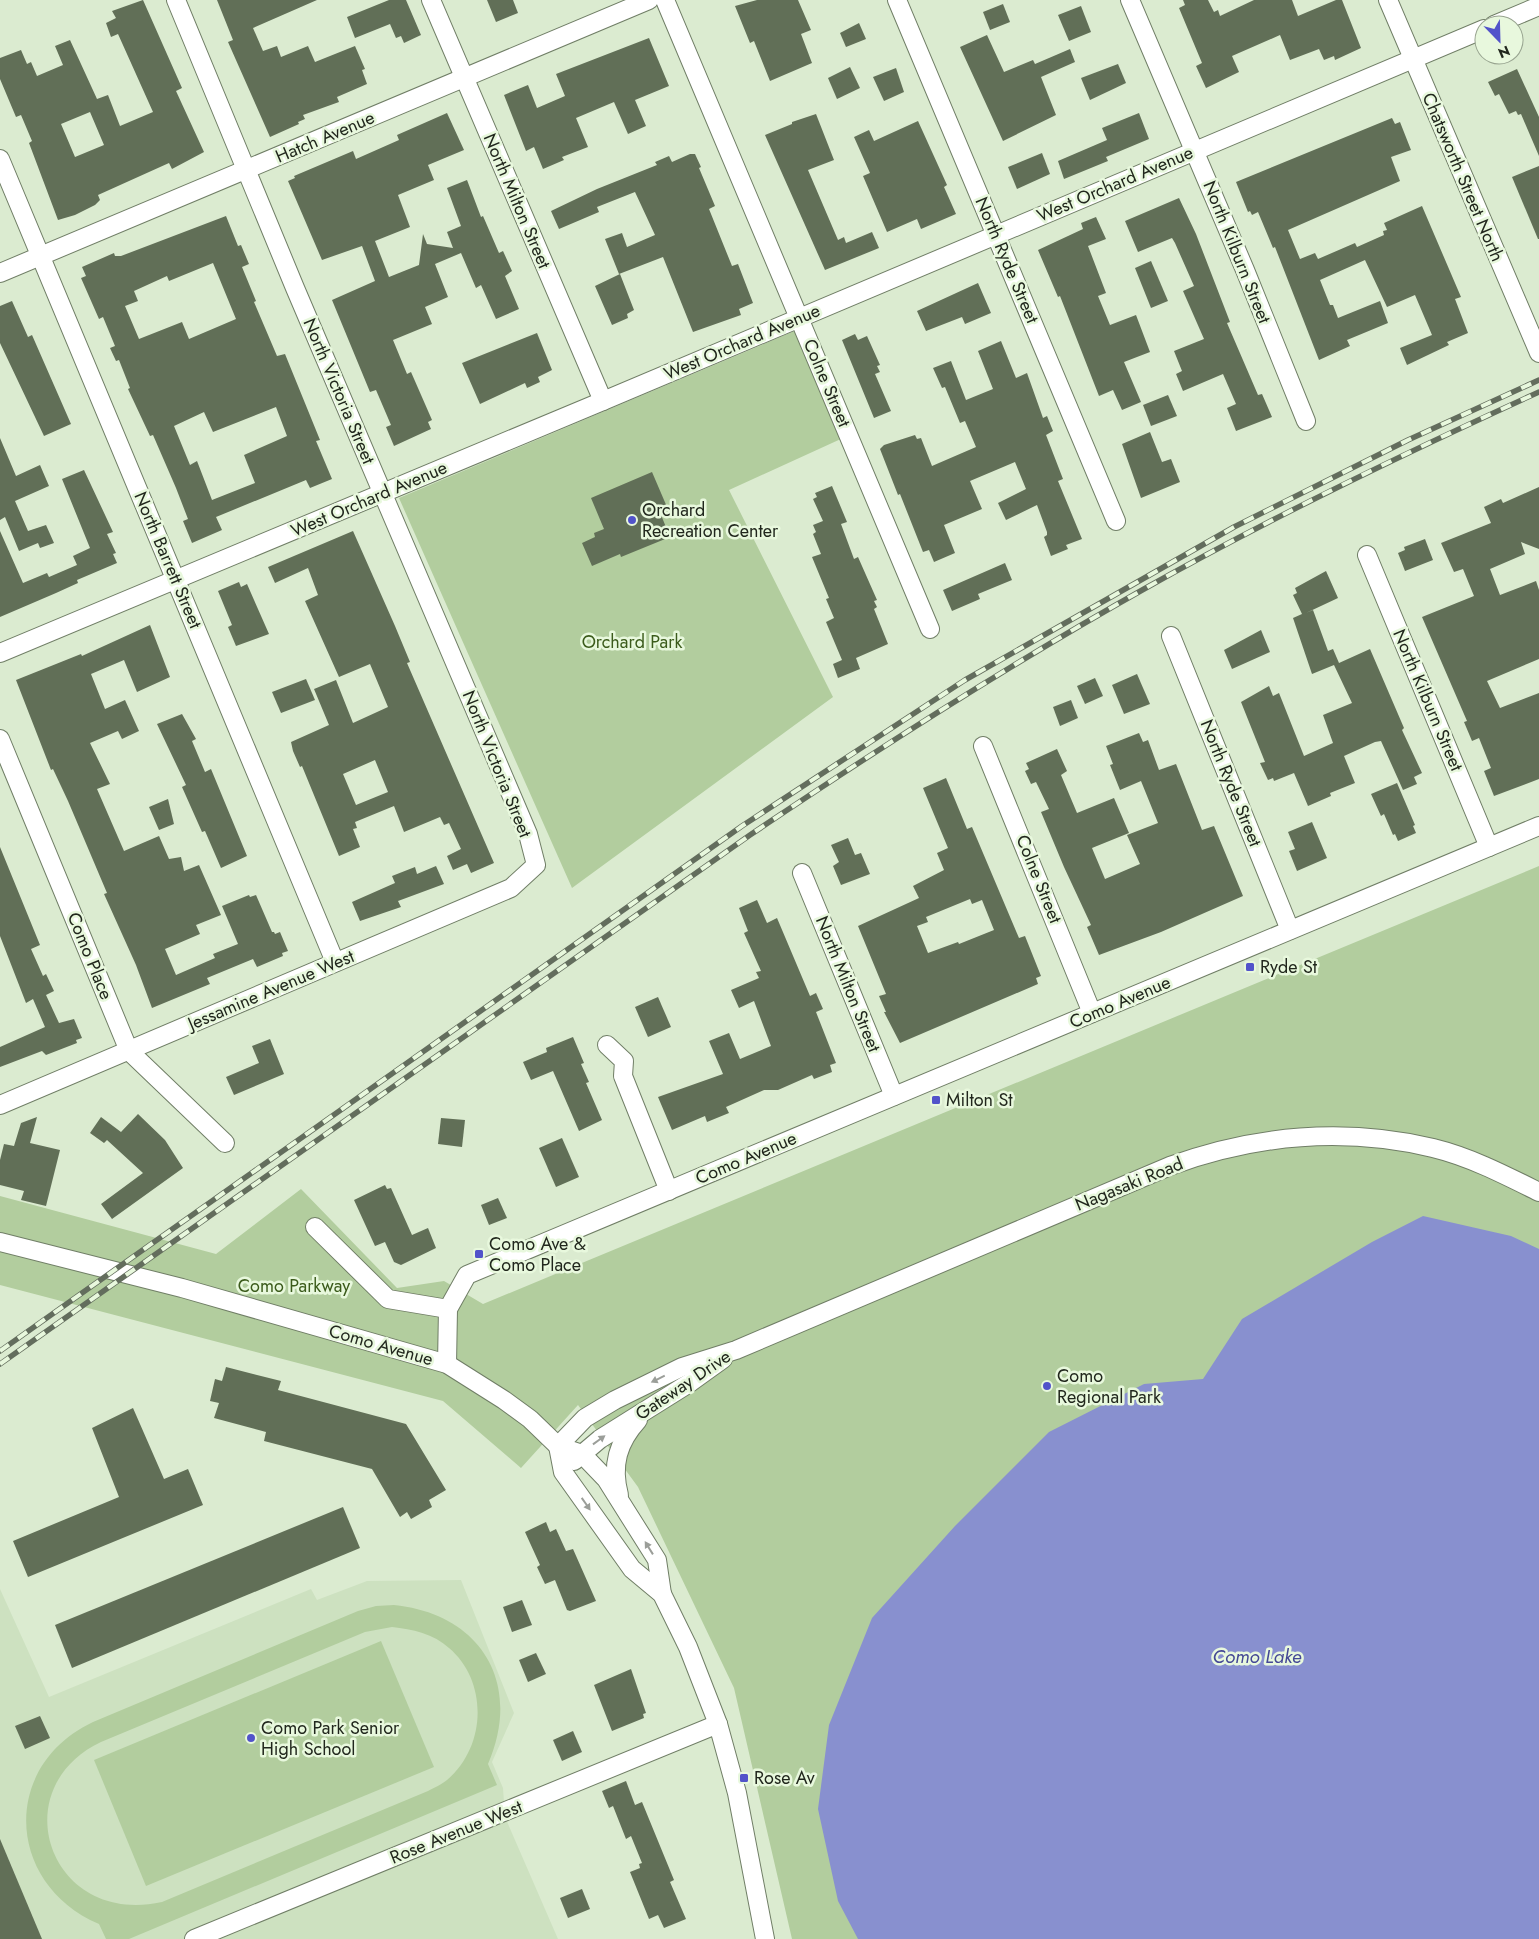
<svg xmlns="http://www.w3.org/2000/svg" width="1539" height="1939" font-family="Jost,sans-serif">
<style>
.built{fill:#cde1c0}
.green{fill:#b2cd9e;fill-rule:evenodd}
.water{fill:#8890cf}
.building{fill:#616f57;fill-rule:evenodd}
.lines{fill:none;stroke-linecap:round;stroke-linejoin:round}
.minor-casing{stroke:#707e66;stroke-width:20}
.minor{stroke:#fff;stroke-width:18}
.rail-casing{stroke:#636d5d;stroke-width:5.5}
.rail{stroke:#e8f8dd;stroke-width:4;stroke-dasharray:11;stroke-linecap:butt}
.oneway{fill:#9b9e99}
.poi-dot{fill:#5253ca;stroke:#e8f8dd;stroke-width:2}
.labels{text-anchor:middle;stroke-width:5;stroke-linejoin:round;paint-order:stroke}
.street-label{font-size:18px;fill:#21271d;stroke:#e8f8dd}
.poi-label{font-size:18px;fill:#21271d;stroke:#e8f8dd;text-anchor:start}
.park-label{font-size:18px;fill:#3b5b1b;stroke:#e8f8dd}
.water-label{font-size:19px;font-style:italic;fill:#444895;stroke:#e8f8dd}
</style>
<rect width="100%" height="100%" fill="#dbebd0"/>
<polygon class="built" points="461,1580 514,1713 492,1762 503,1788 505,1817 558,1939 0,1939 0,1589 49,1697 311,1589 317,1600 367,1581"/>
<g class="green">
<polygon points="797,330 843,438 729,490 833,697 572,888 399,498"/>
<polygon points="1539,866 1539,1939 792,1939 734,1688 638,1487 578,1405 521,1468 443,1401 0,1285 0,1196 216,1254 301,1189 397,1288 444,1281 483,1304"/>
<path d="M 394,1605 C 481,1614 523,1683 488,1764 L 497,1785 L 129,1939 L 106,1939 L 99,1924 C 6,1884 0,1766 93,1722 L 358,1611 L 376,1606 ZM 392,1627 C 412,1629 434,1634 449,1648 C 488,1681 487,1746 447,1780 C 442,1784 434,1788 428,1791 L 162,1902 C 50,1927 2,1789 101,1742 L 365,1632 Z"/>
<polygon points="381,1641 434,1767 146,1886 94,1760"/>
</g>
<polygon class="water" points="1423,1216 1511,1236 1539,1249 1539,1939 858,1939 838,1901 818,1809 829,1725 872,1618 955,1526 1049,1432 1144,1384 1203,1379 1242,1319 1372,1242"/>
<g class="building">
<path d="M 143,0 L 182,88 L 176,91 L 204,152 L 172,169 L 169,163 L 98,195 L 100,200 L 95,205 L 75,215 L 58,220 L 29,143 L 32,141 L 21,115 L 16,117 L 0,79 L 0,58 L 21,50 L 27,64 L 31,62 L 37,76 L 63,65 L 55,46 L 70,40 L 97,99 L 108,95 L 120,126 L 153,112 L 118,34 L 111,37 L 106,23 L 116,18 L 112,11 ZM 90,112 L 104,145 L 75,157 L 61,124 Z"/>
<polygon points="217,0 317,0 253,28 263,51 277,46 281,57 308,46 315,62 355,46 365,69 362,70 367,84 337,97 339,102 303,115 305,119 298,122 299,124 270,137 228,42 233,40"/>
<polygon points="389,0 406,0 421,35 404,43 401,36 396,38 390,24 355,38 347,17"/>
<polygon points="487,0 513,0 518,13 496,22"/>
<polygon points="757,0 798,0 811,30 801,34 812,63 770,81 754,41 750,43 735,6"/>
<polygon points="1183,0 1208,0 1214,12 1218,10 1220,16 1254,0 1292,0 1298,16 1336,0 1342,0 1361,48 1335,60 1334,56 1324,60 1319,49 1290,60 1280,35 1232,56 1239,72 1206,88 1196,66 1202,63 1179,8 1185,5"/>
<polygon points="1003,4 1010,22 990,30 983,12"/>
<polygon points="1081,6 1091,32 1069,41 1058,15"/>
<polygon points="859,23 866,39 846,47 840,33"/>
<polygon points="987,35 1004,72 1033,60 1035,64 1070,49 1075,62 1041,77 1056,115 1003,141 960,47"/>
<polygon points="649,38 669,86 635,100 646,126 628,134 614,102 576,118 588,147 562,157 564,160 543,169 534,147 526,151 504,95 528,85 537,108 565,96 556,74"/>
<polygon points="1118,64 1126,83 1090,100 1081,78"/>
<polygon points="850,67 860,88 837,99 828,78"/>
<polygon points="896,68 904,92 884,101 873,77"/>
<polygon points="1517,69 1539,117 1539,156 1521,114 1518,115 1516,111 1509,114 1499,94 1495,96 1488,82"/>
<polygon points="447,113 464,150 428,165 434,180 398,195 410,227 375,241 389,277 419,265 423,234 427,244 453,248 447,232 461,226 447,188 467,180 481,217 483,216 499,253 503,251 512,271 505,276 519,309 496,319 481,285 476,288 461,253 435,264 448,297 425,307 432,324 393,340 407,374 411,372 432,420 428,422 431,429 394,446 386,427 391,425 376,390 370,392 332,300 375,281 362,246 322,260 288,181 295,178 294,176 353,151 356,159 399,140 397,135"/>
<polygon points="1139,113 1149,139 1106,157 1108,161 1064,179 1058,161 1107,140 1102,128"/>
<polygon points="816,114 834,160 808,170 838,240 844,237 846,243 872,232 879,248 825,270 765,135 792,124 792,122"/>
<polygon points="1392,118 1395,124 1400,122 1411,150 1391,157 1400,181 1288,230 1300,259 1315,253 1318,259 1355,243 1357,247 1384,235 1383,231 1387,230 1384,223 1422,206 1461,297 1455,299 1468,333 1447,342 1449,345 1407,365 1400,348 1432,335 1415,295 1387,307 1365,260 1320,280 1330,305 1333,305 1338,318 1380,301 1388,323 1347,340 1350,346 1319,360 1275,247 1273,248 1258,212 1252,215 1250,211 1248,212 1236,182"/>
<polygon points="918,121 947,185 944,187 956,214 921,229 917,219 887,232 863,176 870,173 854,137 869,130 874,141"/>
<polygon points="1042,153 1050,174 1017,189 1008,167"/>
<polygon points="690,154 695,154 701,167 699,168 715,206 709,209 732,266 738,264 753,303 739,309 741,315 693,332 663,257 619,274 605,239 622,233 627,247 655,235 635,192 597,207 599,212 559,229 551,211 597,189 657,165 655,162 669,156 672,162"/>
<polygon points="1539,166 1539,239 1538,239 1512,177"/>
<polygon points="1179,198 1196,234 1230,322 1227,323 1258,395 1262,394 1272,417 1236,431 1227,408 1236,404 1223,374 1183,391 1176,374 1182,371 1174,351 1204,339 1183,291 1194,286 1175,243 1172,238 1138,252 1125,221"/>
<path d="M 226,216 L 238,246 L 241,245 L 249,264 L 242,267 L 256,301 L 254,302 L 277,356 L 285,354 L 320,440 L 316,441 L 332,479 L 310,488 L 306,480 L 216,517 L 222,530 L 192,543 L 183,521 L 188,519 L 176,488 L 153,435 L 150,436 L 128,389 L 130,388 L 119,360 L 116,361 L 110,348 L 115,346 L 103,317 L 99,319 L 81,278 L 86,276 L 82,267 L 114,253 L 115,256 L 121,256 ZM 213,263 L 236,319 L 189,339 L 182,322 L 139,339 L 125,306 L 138,301 L 134,291 L 167,276 L 169,281 ZM 276,407 L 287,436 L 244,455 L 255,483 L 212,500 L 197,461 L 190,465 L 174,426 L 204,412 L 213,432 Z"/>
<polygon points="1096,217 1106,239 1088,246 1106,293 1098,296 1110,325 1136,315 1150,352 1124,362 1141,402 1122,410 1113,390 1099,396 1060,296 1058,297 1038,250 1083,229 1081,223"/>
<polygon points="1151,261 1168,301 1151,308 1135,268"/>
<polygon points="620,274 634,310 627,314 628,318 612,325 595,286"/>
<polygon points="978,283 991,313 965,324 962,317 926,331 917,311"/>
<polygon points="12,301 28,337 32,335 71,424 44,436 0,343 0,306"/>
<polygon points="537,333 552,370 538,377 540,382 527,388 525,383 480,404 462,363"/>
<polygon points="855,334 858,340 867,336 880,365 877,366 880,372 875,374 891,411 874,418 842,340"/>
<polygon points="1001,341 1016,378 1027,373 1043,418 1047,416 1053,431 1046,435 1063,479 1058,481 1082,539 1066,545 1068,549 1051,556 1044,537 1047,535 1047,532 1037,505 1006,520 998,503 1026,489 1015,462 970,481 982,509 944,525 955,553 934,562 929,550 923,552 900,494 898,495 880,449 884,445 915,435 917,439 921,438 932,466 976,447 965,421 960,423 945,387 942,388 933,368 951,361 966,400 993,389 978,351"/>
<polygon points="1168,395 1177,416 1151,426 1143,405"/>
<polygon points="1150,432 1162,462 1171,459 1180,482 1141,498 1122,444"/>
<polygon points="0,438 16,476 40,465 49,486 15,501 28,531 46,525 54,543 40,548 38,543 19,551 5,517 0,520"/>
<polygon points="84,470 113,532 107,534 116,553 113,554 117,563 77,580 78,583 56,593 0,617 0,531 23,583 47,573 49,577 77,565 73,556 90,548 62,479"/>
<polygon points="652,472 667,507 659,510 670,537 621,557 620,554 592,566 582,543 595,537 594,533 604,529 591,498"/>
<polygon points="832,486 847,522 841,524 854,559 858,557 877,600 874,601 877,607 874,609 888,644 856,658 860,669 838,678 833,664 842,660 826,622 834,618 826,599 829,598 812,557 821,554 813,534 816,532 813,525 823,521 813,499 817,497 815,493"/>
<polygon points="1539,487 1539,549 1521,542 1525,554 1490,569 1500,595 1536,581 1539,590 1539,659 1487,681 1500,708 1539,693 1539,779 1494,796 1484,771 1491,768 1479,738 1472,741 1464,722 1467,721 1422,617 1474,596 1463,569 1454,572 1441,543 1491,523 1484,507 1501,499 1503,503"/>
<path d="M 353,531 L 395,626 L 410,662 L 407,663 L 494,863 L 471,873 L 467,864 L 453,870 L 447,856 L 461,849 L 449,823 L 444,825 L 440,817 L 404,832 L 394,806 L 355,822 L 357,828 L 353,829 L 360,847 L 339,856 L 302,766 L 300,767 L 293,751 L 291,742 L 329,725 L 314,689 L 336,680 L 353,723 L 388,707 L 370,664 L 339,677 L 305,601 L 318,595 L 308,568 L 275,583 L 268,567 ZM 375,760 L 388,792 L 356,805 L 343,774 Z"/>
<polygon points="1425,539 1433,560 1405,571 1398,553 1405,550 1404,547"/>
<polygon points="1005,563 1012,580 978,594 980,599 952,611 943,590"/>
<polygon points="1326,571 1338,598 1306,613 1313,610 1328,651 1333,649 1339,663 1370,649 1404,728 1402,730 1422,773 1414,777 1417,784 1403,790 1381,741 1375,742 1344,756 1355,783 1330,793 1331,796 1308,806 1294,773 1274,781 1273,778 1268,780 1260,763 1265,762 1241,702 1269,686 1273,696 1279,693 1304,756 1333,743 1323,715 1352,703 1334,665 1312,674 1293,618 1302,614 1293,595 1297,593 1295,588"/>
<polygon points="239,582 241,587 247,584 269,634 236,646 228,627 232,625 218,591"/>
<polygon points="150,625 170,677 137,692 124,660 91,674 105,709 125,700 139,731 122,739 118,731 90,743 110,784 97,789 124,851 159,836 169,859 181,857 184,871 199,865 221,915 196,925 200,934 165,949 176,975 215,958 213,954 238,944 222,906 249,895 250,897 256,895 272,932 274,932 275,934 280,932 288,951 282,953 283,956 257,967 253,959 207,978 210,984 152,1008 136,965 104,894 107,893 68,801 53,769 51,770 16,680 81,654 82,656"/>
<polygon points="1261,630 1270,652 1232,669 1224,650"/>
<polygon points="1137,674 1150,704 1124,714 1112,685"/>
<polygon points="1095,678 1103,696 1085,704 1077,686"/>
<polygon points="306,679 315,700 281,713 272,692"/>
<polygon points="1071,700 1078,718 1060,726 1053,707"/>
<polygon points="182,714 196,739 192,741 205,772 211,769 247,856 221,868 205,831 202,832 182,787 186,785 157,724"/>
<polygon points="1139,733 1143,742 1148,740 1159,770 1176,764 1202,830 1214,826 1243,896 1161,932 1099,955 1087,927 1091,925 1064,867 1041,812 1049,809 1036,782 1031,784 1025,771 1029,769 1026,763 1057,749 1067,771 1061,775 1077,813 1114,798 1129,833 1092,848 1105,879 1140,864 1127,835 1158,823 1141,781 1120,790 1110,765 1113,764 1106,746"/>
<path d="M 946,778 L 967,829 L 972,827 L 1019,938 L 1025,936 L 1041,976 L 1036,978 L 1038,984 L 900,1043 L 884,1012 L 886,1012 L 879,996 L 886,994 L 858,926 L 919,898 L 913,886 L 944,870 L 937,853 L 948,848 L 923,788 ZM 970,899 L 972,904 L 982,900 L 994,930 L 959,944 L 958,942 L 928,953 L 917,926 L 928,922 L 926,917 Z"/>
<polygon points="1397,783 1415,825 1413,826 1416,833 1398,841 1395,834 1393,835 1384,814 1381,816 1371,794"/>
<polygon points="168,799 174,824 159,830 149,807"/>
<polygon points="1312,822 1327,858 1297,871 1289,851 1295,849 1288,832"/>
<polygon points="848,838 855,855 861,853 870,874 841,885 833,866 839,862 831,845"/>
<polygon points="0,847 40,945 31,949 43,976 46,974 54,991 46,995 59,1023 74,1019 82,1038 76,1040 77,1043 46,1055 42,1051 0,1067 0,1047 45,1027 33,999 26,1003 0,936"/>
<polygon points="436,866 444,884 398,901 401,907 360,921 352,902 395,883 392,876 415,867 417,874"/>
<polygon points="757,900 767,923 777,918 810,996 816,993 823,1009 816,1012 836,1063 830,1065 832,1072 814,1079 812,1075 778,1090 764,1090 726,1107 729,1113 707,1122 705,1116 672,1130 658,1097 723,1074 709,1041 729,1033 740,1059 771,1046 754,1001 739,1008 731,990 759,978 756,972 761,971 744,933 748,931 739,908"/>
<polygon points="658,997 671,1027 648,1037 635,1007"/>
<polygon points="573,1037 584,1063 581,1064 589,1082 586,1083 602,1120 579,1131 553,1071 531,1080 523,1062 547,1052 546,1048"/>
<polygon points="270,1039 284,1074 234,1095 226,1077 259,1063 252,1046"/>
<polygon points="138,1114 165,1140 183,1168 112,1219 101,1204 143,1173 107,1140 104,1143 90,1133 101,1117 121,1132"/>
<polygon points="37,1117 30,1143 60,1150 46,1206 21,1200 24,1191 0,1185 0,1160 4,1144 14,1146 21,1123"/>
<polygon points="441,1118 465,1120 462,1147 438,1144"/>
<polygon points="562,1138 579,1177 556,1187 539,1148"/>
<polygon points="385,1185 387,1189 391,1188 412,1235 428,1228 436,1248 401,1265 394,1262 385,1242 375,1246 354,1200"/>
<polygon points="498,1198 507,1218 489,1225 481,1205"/>
<polygon points="226,1367 281,1381 278,1390 406,1424 446,1490 429,1500 432,1507 411,1519 407,1512 400,1517 372,1469 264,1441 266,1432 214,1418 219,1403 210,1401 215,1379 222,1381"/>
<polygon points="133,1408 164,1479 188,1469 203,1505 28,1577 13,1541 119,1497 92,1428"/>
<polygon points="343,1507 360,1548 72,1668 55,1625"/>
<polygon points="546,1522 550,1532 556,1529 566,1551 573,1549 596,1601 570,1611 567,1610 555,1580 545,1584 537,1567 540,1565 525,1532"/>
<polygon points="522,1600 532,1625 512,1632 503,1607"/>
<polygon points="536,1653 546,1674 528,1682 519,1660"/>
<polygon points="631,1669 646,1713 643,1714 644,1718 612,1731 594,1685"/>
<polygon points="40,1716 50,1738 25,1749 15,1726"/>
<polygon points="573,1731 582,1752 562,1761 553,1740"/>
<polygon points="626,1781 635,1805 642,1802 674,1880 670,1882 686,1919 664,1928 658,1915 649,1919 630,1872 640,1868 639,1864 642,1863 631,1836 626,1839 613,1806 609,1808 602,1791"/>
<polygon points="0,1839 42,1939 0,1939"/>
<polygon points="582,1889 590,1909 568,1918 560,1898"/>
</g>
<g class="lines">
<g class="minor-casing">
<g id="minor">
<polyline points="431,0 603,401"/>
<polyline points="665,0 930,629"/>
<polyline points="897,0 1116,521"/>
<polyline points="1130,0 1245,270 1306,421"/>
<polyline points="1388,0 1539,353"/>
<polyline points="1494,25 1539,6"/>
<polyline points="0,159 335,962"/>
<polyline points="0,273 649,0"/>
<polyline points="1367,555 1489,847"/>
<polyline points="1171,636 1290,930"/>
<polyline points="0,653 603,401 1484,29"/>
<polyline points="0,739 129,1051 225,1143"/>
<polyline points="983,746 1092,1013"/>
<polyline points="802,873 894,1096"/>
<polyline points="607,1045 624,1061 623,1076 669,1191"/>
<polyline points="0,1105 511,888 536,865 528,834 295,288 176,0"/>
<polyline points="315,1227 388,1299 448,1309"/>
<polyline points="0,1242 182,1288 447,1364 504,1400 530,1419 558,1446 582,1454 606,1479 657,1560 662,1594"/>
<polyline points="447,1364 448,1309 467,1275 1539,826"/>
<path d="M 558,1446 L 585,1418 L 615,1400 L 682,1367 L 736,1350 L 1170,1166 C 1255,1135 1345,1127 1433,1148 C 1470,1157 1505,1175 1539,1192"/>
<polyline points="558,1446 563,1472 632,1569 662,1594 688,1647 718,1724 737,1793 765,1939"/>
<polyline points="574,1461 600,1439 691,1382 723,1359"/>
<path d="M 619,1495 C 611,1465 618,1442 638,1420"/>
<polyline points="194,1939 718,1724"/>
</g>
</g>
<use href="#minor" class="minor"/>
<g class="rail-casing">
<g id="rail">
<polyline points="0,1351 742,826 965,680 1234,527 1408,440 1539,380"/>
<path d="M 0,1364 L 750,835 C 879,748 1009,665 1144,589 C 1272,517 1405,453 1539,392"/>
</g>
</g>
<use href="#rail" class="rail"/>
</g>
<defs><path id="oneway-solid" d="M-6-.8H1V-3.2L6.5 0L1 3.2V.8H-6Z" transform="scale(1.25)"/></defs>
<g class="oneway">
<use href="#oneway-solid" transform="translate(658 1379) rotate(154)"/>
<use href="#oneway-solid" transform="translate(599 1440) rotate(-36)"/>
<use href="#oneway-solid" transform="translate(586 1504) rotate(55)"/>
<use href="#oneway-solid" transform="translate(649 1548) rotate(-122)"/>
</g>
<g class="poi-dot">
<circle cx="632" cy="520" r="5"/>
<rect x="1245" y="962" width="10" height="10" rx="2.5"/>
<rect x="931" y="1095" width="10" height="10" rx="2.5"/>
<rect x="474" y="1249" width="10" height="10" rx="2.5"/>
<circle cx="1047" cy="1386" r="5"/>
<circle cx="251" cy="1738" r="5"/>
<rect x="739" y="1773" width="10" height="10" rx="2.5"/>
</g>
<g class="labels">
<g class="street-label">
<text transform="translate(325 137) rotate(-23)" y="6">Hatch Avenue</text>
<text transform="translate(1463 177) rotate(67)" y="6">Chatsworth Street North</text>
<text transform="translate(1115 184) rotate(-23)" y="6">West Orchard Avenue</text>
<text transform="translate(517 201) rotate(67)" y="6">North Milton Street</text>
<text transform="translate(1237 252) rotate(68)" y="6">North Kilburn Street</text>
<text transform="translate(1007 260) rotate(67)" y="6">North Ryde Street</text>
<text transform="translate(742 342) rotate(-23)" y="6">West Orchard Avenue</text>
<text transform="translate(827 383) rotate(67)" y="6">Colne Street</text>
<text transform="translate(339 391) rotate(67)" y="6">North Victoria Street</text>
<text transform="translate(369 499) rotate(-23)" y="6">West Orchard Avenue</text>
<text transform="translate(168 560) rotate(67)" y="6">North Barrett Street</text>
<text transform="translate(1428 700) rotate(67)" y="6">North Kilburn Street</text>
<text transform="translate(497 764) rotate(68)" y="6">North Victoria Street</text>
<text transform="translate(1231 783) rotate(68)" y="6">North Ryde Street</text>
<text transform="translate(1039 879) rotate(68)" y="6">Colne Street</text>
<text transform="translate(90 956) rotate(68)" y="6">Como Place</text>
<text transform="translate(848 984) rotate(68)" y="6">North Milton Street</text>
<text transform="translate(271 990) rotate(-23)" y="6">Jessamine Avenue West</text>
<text transform="translate(1120 1002) rotate(-23)" y="6">Como Avenue</text>
<text transform="translate(746 1158) rotate(-23)" y="6">Como Avenue</text>
<text transform="translate(1129 1184) rotate(-22)" y="6">Nagasaki Road</text>
<text transform="translate(381 1345) rotate(16)" y="6">Como Avenue</text>
<text transform="translate(683 1385) rotate(-34)" y="6">Gateway Drive</text>
<text transform="translate(456 1832) rotate(-22)" y="6">Rose Avenue West</text>
</g>
<g class="poi-label">
<text x="642" y="516">Orchard<tspan x="642" dy="21">Recreation Center</tspan></text>
<text x="1260" y="973">Ryde St</text>
<text x="946" y="1106">Milton St</text>
<text x="489" y="1250">Como Ave &amp;<tspan x="489" dy="21">Como Place</tspan></text>
<text x="1057" y="1382">Como<tspan x="1057" dy="21">Regional Park</tspan></text>
<text x="261" y="1734">Como Park Senior<tspan x="261" dy="21">High School</tspan></text>
<text x="754" y="1784">Rose Av</text>
</g>
<g class="park-label">
<text x="632" y="648">Orchard Park</text>
<text x="294" y="1292">Como Parkway</text>
</g>
<g class="water-label">
<text x="1257" y="1663">Como Lake</text>
</g>
</g>
<g transform="translate(1499 40) rotate(157)"><circle r="24" fill="#e8f8dd" stroke="#98a490"/>
<path d="M0-4L9 19L0 12L-9 19Z" fill="#5253ca"/>
<text y="-8" font-size="14" font-weight="bold" text-anchor="middle" fill="#21271d">N</text>
</g>
</svg>
